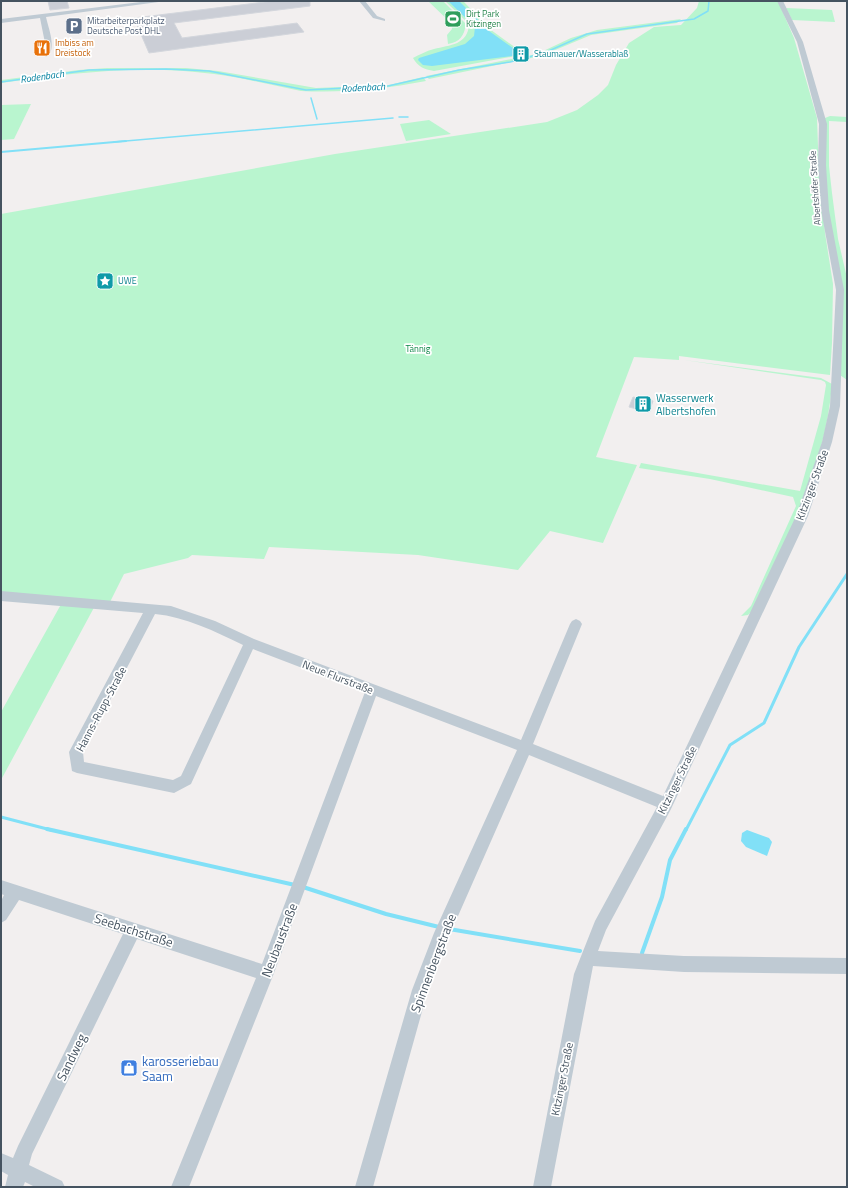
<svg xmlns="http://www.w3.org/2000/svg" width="848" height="1188" font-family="'Titillium Web',sans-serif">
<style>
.green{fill:#b9f5cf}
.water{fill:#81e0f7}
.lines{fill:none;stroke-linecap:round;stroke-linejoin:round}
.stream-far3{stroke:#81e0f7;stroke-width:1.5}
.stream-far2{stroke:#81e0f7;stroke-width:2}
.stream-far1{stroke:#81e0f7;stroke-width:3}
.stream{stroke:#81e0f7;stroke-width:4}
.building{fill:#cbced6;stroke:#d3d6dc}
.minor{fill:#bfcad3;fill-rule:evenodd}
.labels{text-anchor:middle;stroke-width:3.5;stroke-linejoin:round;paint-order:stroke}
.far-leisure-label{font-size:9px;fill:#27864d;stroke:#fff;text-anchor:start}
.far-service-label{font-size:9px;fill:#4e5e75;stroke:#fff;text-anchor:start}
.far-food-label{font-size:9px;fill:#c56008;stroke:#fff;text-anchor:start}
.far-culture-label{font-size:9px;fill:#0d838f;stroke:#fff;text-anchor:start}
.far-street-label{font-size:9px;fill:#455360;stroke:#fff}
.far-park-label{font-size:9px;fill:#0c8547;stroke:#fff}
.far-water-label{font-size:10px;font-style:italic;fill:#03809f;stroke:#fff}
.culture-label{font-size:11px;fill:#0d838f;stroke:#fff;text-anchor:start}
.street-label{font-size:11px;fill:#455360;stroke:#fff}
.near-street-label{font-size:13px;fill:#455360;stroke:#fff}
.near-shop-label{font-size:13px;fill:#366cbe;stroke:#fff;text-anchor:start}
</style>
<rect width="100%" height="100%" fill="#f2efef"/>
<g class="green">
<path d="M 428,1 L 443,1 L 466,24 C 464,36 460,42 448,44 L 447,35 L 452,29 L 451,23 Z"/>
<path d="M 445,1 L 464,2 L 491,30 L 516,48 L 521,55 L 434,71 C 424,69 418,67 413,58 C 419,55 426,51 434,49 C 450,45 468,45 469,24 Z"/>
<polygon points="699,1 778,1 794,38 817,118 818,146 825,233 833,284 832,343 830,375 679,356 679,360 634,357 596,457 637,465 603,543 550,531 518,570 418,555 269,547 264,559 192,555 188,558 124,574 109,604 97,602 1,780 1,712 64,599 1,594 1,214 335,154 547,122 577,110 598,95 608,85 616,65 629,43 654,27 681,25 697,8"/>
<polygon points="786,8 832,10 835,22 792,20"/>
<polygon points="681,19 677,23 591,35 541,56 429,79 426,76 537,54 571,38 597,30"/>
<path d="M 107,68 L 186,68 L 218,71 L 316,88 L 389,85 L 423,77 L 426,81 C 385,89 343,93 301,91 C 272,85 243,78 214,74 C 143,64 71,73 1,83 L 1,80 L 79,70 Z"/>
<polygon points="31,104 14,139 1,140 1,105"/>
<polygon points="830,116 847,117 847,122 829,121 829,166 832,193 838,239 847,278 847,380 840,375 842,343 825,181 825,118"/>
<polygon points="429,120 451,134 406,141 400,124"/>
<path d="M 684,360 L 821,378 L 832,384 C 826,465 787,539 752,611 L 748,615 L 741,616 L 751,606 L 796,506 L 793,497 L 710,479 L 639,468 L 641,463 L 800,491 L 821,416 L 826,385 L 825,382 L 821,380 Z"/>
</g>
<g class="water">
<polygon points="448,1 459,1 489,31 520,53 520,55 432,66 423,65 418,60 419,58 465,44 474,36 475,27"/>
<polygon points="747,830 769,838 772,842 767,856 746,847 741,841 742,833"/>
</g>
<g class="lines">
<g class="stream-far3">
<polyline points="1,82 89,70 166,69 209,71 306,90 388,86 459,70 510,62 544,53 587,34 694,19 708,11 709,1"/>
<polyline points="311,98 317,119"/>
<polyline points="399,117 408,117"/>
<polyline points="114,142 393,118"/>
</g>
<polyline class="stream-far2" points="1,152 126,141"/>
<g class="stream-far1">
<polyline points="1,817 51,830"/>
<polyline points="686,830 730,745 764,723 799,647 847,574"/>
</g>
<g class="stream">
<polyline points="47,829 295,885"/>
<polyline points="303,887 386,914 439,927"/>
<polyline points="449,929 580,951"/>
<polyline points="642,953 662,897 670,860 686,829"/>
</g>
</g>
<g class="building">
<polygon points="48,1 67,1 69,8 50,10"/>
<polygon points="273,1 310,1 310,6 174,23 182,38 297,23 304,32 149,53 134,18"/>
<polygon points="633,397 653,401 649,412 629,407"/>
</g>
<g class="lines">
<g class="minor">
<path d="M 149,1 L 166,1 L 46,17 C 48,27 58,51 46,57 L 43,55 L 46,48 L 40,18 L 1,23 L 1,19 Z"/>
<polygon points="359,1 365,1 377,16 385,19 385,21 373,18"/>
<path d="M 777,1 L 783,1 L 803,42 L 827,124 L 826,165 L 829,210 L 844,290 L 840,406 L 832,442 L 808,516 L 671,809 L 606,930 L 598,951 L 684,956 L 847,958 L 847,974 L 684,972 L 593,966 L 551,1187 L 533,1187 L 574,974 L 595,921 L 657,807 L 529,755 L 447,941 L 428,990 L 373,1187 L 355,1187 L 412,990 L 434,933 L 517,750 L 376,696 L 274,973 L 189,1187 L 171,1187 L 256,978 L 137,939 L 32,1154 L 29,1165 L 62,1181 L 65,1187 L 35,1187 L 25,1182 L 23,1187 L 5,1187 L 8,1175 L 1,1171 L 1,1153 L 13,1158 L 18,1146 L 123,934 L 19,900 L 6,920 L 1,923 L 1,901 L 4,895 L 1,894 L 1,880 L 262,964 L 365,692 L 253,649 L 191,784 L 174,793 L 77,773 L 72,771 L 69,752 L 143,613 L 1,601 L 1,591 L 171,606 L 215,621 L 254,639 L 521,740 L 570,624 L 572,621 L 576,619 L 580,621 L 582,624 L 533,744 L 663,796 L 796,516 L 822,442 L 830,406 L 836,290 L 821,210 L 818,165 L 819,124 L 797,42 ZM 155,614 C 186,617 214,631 243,645 L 181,776 L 173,780 L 84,762 L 83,752 Z"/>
</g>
</g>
<defs>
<g id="stadium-square" transform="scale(0.9)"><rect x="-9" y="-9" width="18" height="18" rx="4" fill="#2e9e5b" stroke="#fff"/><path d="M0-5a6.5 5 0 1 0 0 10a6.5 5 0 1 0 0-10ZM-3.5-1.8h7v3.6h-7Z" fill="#fff"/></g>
<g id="parking-square" transform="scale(0.9)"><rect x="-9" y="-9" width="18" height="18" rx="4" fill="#5c6f8a" stroke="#fff"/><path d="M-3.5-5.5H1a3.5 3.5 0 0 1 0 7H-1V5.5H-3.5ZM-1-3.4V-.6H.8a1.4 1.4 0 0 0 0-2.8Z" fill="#fff"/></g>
<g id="restaurant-square" transform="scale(0.9)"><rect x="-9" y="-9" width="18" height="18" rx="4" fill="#e8710a" stroke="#fff"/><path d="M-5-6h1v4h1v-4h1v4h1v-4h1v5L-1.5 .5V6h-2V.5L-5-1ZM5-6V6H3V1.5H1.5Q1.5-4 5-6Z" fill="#fff"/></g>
<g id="building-square" transform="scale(0.9)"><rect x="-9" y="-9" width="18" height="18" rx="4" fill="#0f9aa8" stroke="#fff"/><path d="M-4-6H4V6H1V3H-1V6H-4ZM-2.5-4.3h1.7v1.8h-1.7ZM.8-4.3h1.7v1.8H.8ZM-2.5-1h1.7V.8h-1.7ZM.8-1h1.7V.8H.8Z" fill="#fff"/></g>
<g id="sight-square" transform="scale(0.9)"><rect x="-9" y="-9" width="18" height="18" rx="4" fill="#0f9aa8" stroke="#fff"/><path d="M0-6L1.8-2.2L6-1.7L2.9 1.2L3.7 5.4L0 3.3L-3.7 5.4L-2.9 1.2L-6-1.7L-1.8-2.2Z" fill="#fff"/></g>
<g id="shop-square" transform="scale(0.9)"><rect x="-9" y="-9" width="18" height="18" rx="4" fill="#3f7fe0" stroke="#fff"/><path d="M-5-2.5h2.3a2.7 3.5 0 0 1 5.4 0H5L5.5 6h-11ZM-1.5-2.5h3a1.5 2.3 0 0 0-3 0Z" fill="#fff"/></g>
</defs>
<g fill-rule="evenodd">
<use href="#stadium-square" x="453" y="19"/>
<use href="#parking-square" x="74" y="26"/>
<use href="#restaurant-square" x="42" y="48"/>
<use href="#building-square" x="521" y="54"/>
<use href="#sight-square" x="105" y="281"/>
<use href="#building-square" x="643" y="404"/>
<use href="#shop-square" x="129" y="1068"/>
</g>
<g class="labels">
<g class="far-leisure-label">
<text x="466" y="17">Dirt Park<tspan x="466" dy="10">Kitzingen</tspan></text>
</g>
<g class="far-service-label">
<text x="87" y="24">Mitarbeiterparkplatz<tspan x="87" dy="10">Deutsche Post DHL</tspan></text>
</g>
<g class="far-food-label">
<text x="55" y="46">Imbiss am<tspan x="55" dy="10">Dreistock</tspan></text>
</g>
<g class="far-culture-label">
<text x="534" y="57">Staumauer/Wasserablaß</text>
<text x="118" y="284">UWE</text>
</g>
<g class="far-street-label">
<text transform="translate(815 188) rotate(-94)" y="3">Albertshöfer Straße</text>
</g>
<g class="far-park-label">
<text x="418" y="352">Tännig</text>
</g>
<g class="far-water-label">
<text transform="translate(42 76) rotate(-8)" y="4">Rodenbach</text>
<text transform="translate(363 87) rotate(-3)" y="4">Rodenbach</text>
</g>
<g class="culture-label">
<text x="656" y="402">Wasserwerk<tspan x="656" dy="13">Albertshofen</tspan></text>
</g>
<g class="street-label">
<text transform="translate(812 485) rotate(-70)" y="4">Kitzinger Straße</text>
<text transform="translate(338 677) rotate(21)" y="4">Neue Flurstraße</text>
<text transform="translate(101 709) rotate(-62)" y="4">Hanns-Rupp-Straße</text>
<text transform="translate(677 780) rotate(-64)" y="4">Kitzinger Straße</text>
<text transform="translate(562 1079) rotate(-79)" y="4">Kitzinger Straße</text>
</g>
<g class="near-street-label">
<text transform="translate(134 930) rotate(18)" y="5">Seebachstraße</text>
<text transform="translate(279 940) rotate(-69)" y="5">Neubaustraße</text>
<text transform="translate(433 963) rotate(-69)" y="5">Spinnenbergstraße</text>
<text transform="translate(71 1057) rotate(-64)" y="5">Sandweg</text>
</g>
<g class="near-shop-label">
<text x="142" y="1066">karosseriebau<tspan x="142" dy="15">Saam</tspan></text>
</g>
</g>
<rect width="848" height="1188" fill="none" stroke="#455360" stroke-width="4"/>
</svg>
